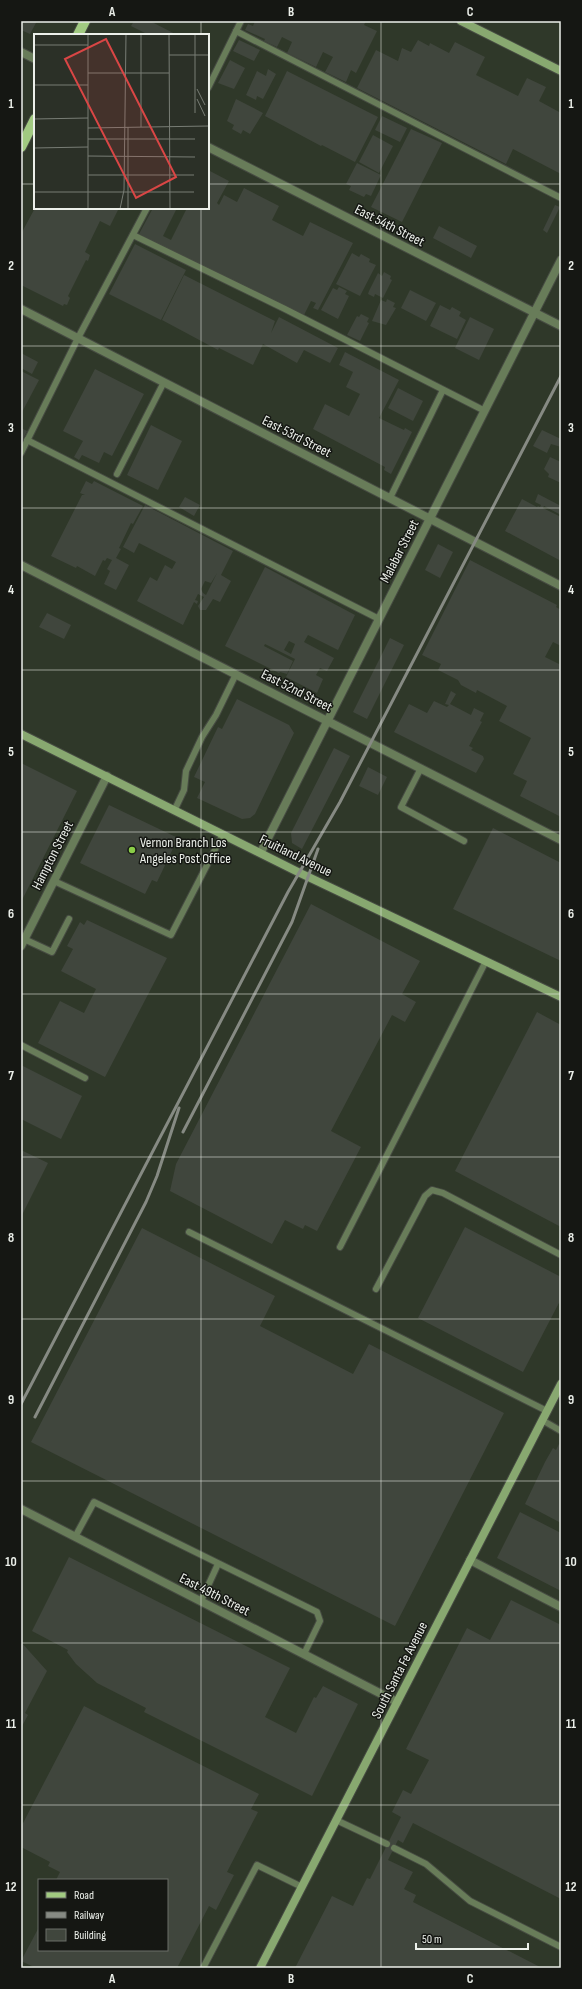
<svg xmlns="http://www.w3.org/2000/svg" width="582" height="1989" font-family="'Sofia Sans Condensed',sans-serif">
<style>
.built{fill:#2f3829;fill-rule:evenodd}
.building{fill:#40463d;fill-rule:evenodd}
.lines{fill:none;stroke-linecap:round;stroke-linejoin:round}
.lane-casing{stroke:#464b42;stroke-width:8}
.street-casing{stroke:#464b42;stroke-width:10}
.secondary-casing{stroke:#464b42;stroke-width:10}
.primary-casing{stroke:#464b42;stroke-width:12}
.lane{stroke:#687c59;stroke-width:6}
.street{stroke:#687c59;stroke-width:8}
.secondary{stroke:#88a870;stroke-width:8}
.primary{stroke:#a1ca81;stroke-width:10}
.rail{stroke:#868a83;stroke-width:3}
.grid{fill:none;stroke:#ecf0ea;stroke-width:1;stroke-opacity:0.55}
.poi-dot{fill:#8ace48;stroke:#151713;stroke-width:1.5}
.labels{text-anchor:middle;stroke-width:3;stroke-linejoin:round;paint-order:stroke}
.street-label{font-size:14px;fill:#ecf0ea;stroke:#151713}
.poi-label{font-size:14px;fill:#ecf0ea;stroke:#151713;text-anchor:start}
.inset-road{fill:none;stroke:#787d75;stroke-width:1}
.view{fill:#d94645;fill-opacity:0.15;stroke:#d94645;stroke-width:2}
.inset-edge{fill:none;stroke:#ecf0ea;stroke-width:2}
.neatline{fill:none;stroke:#ecf0ea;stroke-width:1.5}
.grid-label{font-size:13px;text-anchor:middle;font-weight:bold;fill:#ecf0ea}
</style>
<rect width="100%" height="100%" fill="#2b3027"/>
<path class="built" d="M 21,21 L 561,21 L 561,1968 L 21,1968 ZM 35,35 L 208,35 L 208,208 L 35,208 ZM 39,1880 L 167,1880 L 167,1950 L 39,1950 Z"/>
<g class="building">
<polygon points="21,21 37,21 30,34 21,30"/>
<polygon points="134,21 150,21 177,35 149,35 131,26"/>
<polygon points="255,21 366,21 364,25 377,31 356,73 351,70 346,82 325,72 333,57 323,52 316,67 287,53 292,42 282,37 277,47 264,41 265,39 245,30 248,24 253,26"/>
<polygon points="239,40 260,50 254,61 233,51"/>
<polygon points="418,40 429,46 430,43 449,53 455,42 485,57 476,75 518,96 527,78 546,87 539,101 561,113 561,174 513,149 506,164 357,88 376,50 398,61 402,48 411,52"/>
<polygon points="230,60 245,68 234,89 218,83"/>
<polygon points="268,69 276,74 263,99 257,96 256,100 246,95 257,71 266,76"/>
<polygon points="287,71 378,117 355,162 322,145 321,146 265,116"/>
<polygon points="236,99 263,113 250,134 243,130 241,134 232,129 234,125 227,121"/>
<polygon points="382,116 407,128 400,142 375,130"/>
<polygon points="411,129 442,143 402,222 371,207"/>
<polygon points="373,135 393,146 379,173 359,162"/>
<polygon points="357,163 381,175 371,196 366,194 364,197 349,190 351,186 346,184"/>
<polygon points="208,170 229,181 217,203 219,205 224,195 237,202 244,188 279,206 272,220 303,236 310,222 353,243 318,310 313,308 316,303 311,301 303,317 139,234 153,208 177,208 163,236 171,240 187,208 208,208"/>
<polygon points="555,205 560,207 547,233 543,230"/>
<polygon points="35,208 119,208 110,226 100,221 85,252 90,255 88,261 86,260 68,296 70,298 67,305 64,304 63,306 21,285 21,234"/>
<polygon points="439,226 477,246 471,258 433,238"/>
<polygon points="135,244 186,270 161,320 109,294"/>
<polygon points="352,253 359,257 361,254 370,259 369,262 376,265 360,296 336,284"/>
<polygon points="384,272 391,276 390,279 392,280 383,298 375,294 374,297 368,294 369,291 378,273 382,276"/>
<polygon points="184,275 275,321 271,333 279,317 338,348 330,363 304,350 297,363 263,344 253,365 219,348 218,350 162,320"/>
<polygon points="339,287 347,291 345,294 349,296 338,319 321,310 333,288 337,290"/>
<polygon points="410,290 436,303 426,321 401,308"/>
<polygon points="387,299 395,303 393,307 396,308 386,325 372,321 381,300 386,302"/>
<polygon points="440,305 450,310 452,307 461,312 459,316 466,320 457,339 430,326"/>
<polygon points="361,314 369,318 367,322 369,323 360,341 347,335 357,316 359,317"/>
<polygon points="470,317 494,329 479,360 455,348"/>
<polygon points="345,352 399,380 379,418 404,430 405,428 412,432 391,474 384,470 385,467 313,429 325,404 349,416 360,394 346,387 353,372 339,365"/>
<polygon points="21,353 38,362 32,374 21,368"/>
<polygon points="95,369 144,394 112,456 104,452 99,463 82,455 79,460 74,457 83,441 63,431"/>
<polygon points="21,371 39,380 21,414"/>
<polygon points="398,388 423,401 413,421 388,408"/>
<polygon points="151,425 182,441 158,490 127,475"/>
<polygon points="21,428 27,431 21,443"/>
<polygon points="542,430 561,439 561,447 551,444 547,453 533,446"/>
<polygon points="550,457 561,462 561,483 548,477 549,474 544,469"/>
<polygon points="86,481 92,484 94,481 143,506 133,524 131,523 119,548 121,549 116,558 129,565 116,590 104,584 110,571 107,569 112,560 107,558 105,561 103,560 95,576 77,566 76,568 51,556 82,495 85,495 80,493"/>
<polygon points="538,494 561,506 561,515 544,506 543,508 561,517 561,561 505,531 522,499 537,507 538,506 540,507 541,505 535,502"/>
<polygon points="185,497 200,505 194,516 179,507"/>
<path d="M 145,505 L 233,551 L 221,575 L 231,581 L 220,602 L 213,599 L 206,610 L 200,610 L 198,606 L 204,597 L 198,594 L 195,600 L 198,601 L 197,604 L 194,602 L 183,625 L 137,601 L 150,577 L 157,581 L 165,565 L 172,569 L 176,562 L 139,543 L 134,553 L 123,547 ZM 217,573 L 206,595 L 203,593 L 201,589 L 205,581 L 211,583 Z"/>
<polygon points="438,544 453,552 440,578 425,570"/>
<polygon points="470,560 557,605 556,607 561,610 561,646 553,642 545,657 561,665 561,817 520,796 527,781 513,774 531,738 499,721 507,706 477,690 476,693 461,685 458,680 438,670 441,664 422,655"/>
<path d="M 265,567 L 355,615 L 338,650 L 308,635 L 304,642 L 334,658 L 327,671 L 320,668 L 316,675 L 323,679 L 317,693 L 286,677 L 295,659 L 265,644 L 264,646 L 293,661 L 287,674 L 280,672 L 279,673 L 225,646 ZM 289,641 L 295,644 L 291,654 L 284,650 Z"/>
<polygon points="47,613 71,625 64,639 39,627"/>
<polygon points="390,638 404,645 367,719 353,712"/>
<polygon points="451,691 456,694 450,704 471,715 474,708 484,713 480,721 482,722 469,746 473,748 471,750 483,756 484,759 476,773 394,732 409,704 427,713 434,701 447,707 449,705 445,704"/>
<polygon points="237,699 289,725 294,733 255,814 250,818 242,819 197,798 205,782 194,777 218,727 222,729"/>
<polygon points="334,748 350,756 302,849 292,843 291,833"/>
<polygon points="21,763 77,791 21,902"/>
<polygon points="368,767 387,777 378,795 359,786"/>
<polygon points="109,805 178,838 157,882 152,880 145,894 80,863"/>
<polygon points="493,828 561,863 561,961 453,909"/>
<polygon points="311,904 420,961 402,994 416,1002 405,1022 392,1015 331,1131 361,1147 317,1231 305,1225 303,1229 285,1220 272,1244 170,1191 176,1164"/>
<polygon points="87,920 167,958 105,1077 38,1043 60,1001 84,1013 96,989 61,971 73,949 67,946 80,922 84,925"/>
<polygon points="537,1012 561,1025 561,1227 455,1171"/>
<polygon points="21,1065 82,1096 61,1139 21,1119"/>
<polygon points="21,1150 48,1163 21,1217"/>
<polygon points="465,1227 561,1277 561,1299 523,1372 418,1318"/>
<polygon points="142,1228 275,1296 260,1326 353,1374 369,1344 504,1413 395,1626 31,1442"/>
<polygon points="559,1444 561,1445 561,1523 525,1504 545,1462 553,1448 556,1450"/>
<polygon points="520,1512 561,1533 561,1591 497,1558"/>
<polygon points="69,1557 290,1668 265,1717 296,1733 314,1697 316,1698 323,1686 358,1704 312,1796 144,1712 146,1708 97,1683 76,1664 67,1652 68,1650 32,1631"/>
<polygon points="511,1600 561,1625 561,1899 413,1823 403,1843 398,1840 388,1860 413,1872 404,1889 416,1895 413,1902 542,1968 295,1968 332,1896 353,1906 367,1878 370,1879 401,1817 392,1812 403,1790 411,1794 429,1760 406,1749 467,1628 490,1640"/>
<polygon points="21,1642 47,1671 25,1713 28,1715 21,1728"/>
<polygon points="84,1706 259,1794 251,1809 258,1812 227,1872 234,1875 216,1910 209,1906 177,1968 36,1968 21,1961 39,1927 39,1950 167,1950 167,1880 56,1880 60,1872 48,1866 50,1862 21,1847 21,1827"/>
</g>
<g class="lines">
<g class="lane-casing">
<g id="lane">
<polyline points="236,31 561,198"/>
<polyline points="208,88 241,21"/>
<polyline points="133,235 285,309 485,411"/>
<polyline points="27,440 379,619"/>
<polyline points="21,453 78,338 147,208"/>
<polyline points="117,474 164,382"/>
<polyline points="390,498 443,390"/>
<polyline points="421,768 401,807 464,841"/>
<polyline points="175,809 184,790 186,771 202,737 216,715 236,674"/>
<polyline points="54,881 171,935 223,834"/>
<polyline points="24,939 52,952 69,919"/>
<polyline points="21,1045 85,1078"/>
<polyline points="189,1232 547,1411"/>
<polyline points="340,1247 486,961"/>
<polyline points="376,1289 425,1196 432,1190 443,1193 561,1255"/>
<polyline points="542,1420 561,1431"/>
<polyline points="75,1537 94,1502 317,1612 320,1621 304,1654"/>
<polyline points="201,1601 218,1564"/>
<polyline points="336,1820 387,1844"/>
<polyline points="394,1848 426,1864 470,1901 561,1947"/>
<polyline points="203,1968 257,1865 302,1887"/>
</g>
</g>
<g class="street-casing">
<g id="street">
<polyline points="21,52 35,59"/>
<polyline points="208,147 561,326"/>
<polyline points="21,309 561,586"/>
<polyline points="21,565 561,840"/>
<polyline points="261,852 561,260"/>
<polyline points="21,946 107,776"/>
<polyline points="21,1509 397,1702"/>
<polyline points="470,1560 561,1607"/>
</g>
</g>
<g class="secondary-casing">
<g id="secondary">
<polyline points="461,21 561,71"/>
<polyline points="21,734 300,873 561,997"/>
<polyline points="260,1968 561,1384"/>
</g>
</g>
<g class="primary-casing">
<g id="primary">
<polyline points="78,35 85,21"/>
<polyline points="21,147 35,119"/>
</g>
</g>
<use href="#lane" class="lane"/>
<use href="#street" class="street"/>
<use href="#secondary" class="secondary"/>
<use href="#primary" class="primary"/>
<g class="rail">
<polyline points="183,1132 292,922 318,849"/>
<polyline points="21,1404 288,892 340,802 561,376"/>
<polyline points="35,1417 146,1202 157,1176 179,1108"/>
</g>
</g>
<path class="grid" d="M 201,21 L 201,35M 381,21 L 381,1968M 21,184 L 35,184M 208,184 L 561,184M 201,208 L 201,1968M 21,346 L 561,346M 21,508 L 561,508M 21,670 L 561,670M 21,832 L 561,832M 21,994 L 561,994M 21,1157 L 561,1157M 21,1319 L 561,1319M 21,1481 L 561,1481M 21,1643 L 561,1643M 21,1805 L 561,1805"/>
<circle class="poi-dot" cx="132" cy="850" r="4"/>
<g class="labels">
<g class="street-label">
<text transform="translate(390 225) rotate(27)" y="5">East 54th Street</text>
<text transform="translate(297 436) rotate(27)" y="5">East 53rd Street</text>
<text transform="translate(399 551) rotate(-63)" y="5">Malabar Street</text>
<text transform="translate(297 690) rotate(27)" y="5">East 52nd Street</text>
<text transform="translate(52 855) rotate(-63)" y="5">Hampton Street</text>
<text transform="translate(296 855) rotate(26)" y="5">Fruitland Avenue</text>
<text transform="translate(215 1594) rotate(27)" y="5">East 49th Street</text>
<text transform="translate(399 1670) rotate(-63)" y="5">South Santa Fe Avenue</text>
</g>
<g class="poi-label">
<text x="140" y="847">Vernon Branch Los<tspan x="140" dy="16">Angeles Post Office</tspan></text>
</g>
</g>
<g transform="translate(34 34)">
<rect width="175" height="175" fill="#2b3027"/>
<path class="inset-road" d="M 107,0 L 107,93M 135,0 L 136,175M 0,11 L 54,11M 135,21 L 175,21M 54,39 L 135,39M 0,51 L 54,51M 163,55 L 171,71M 163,65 L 171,82M 161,79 L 161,0M 175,82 L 175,60M 0,85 L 54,84M 94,93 L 94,175M 54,94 L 175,92M 54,105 L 161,105M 0,114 L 54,113M 54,122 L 161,123M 54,141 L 160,141M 0,158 L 160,158M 54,175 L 54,0M 86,175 L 90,156 L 92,0"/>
<path class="view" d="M 72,5 L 142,143 L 102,164 L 31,25 Z"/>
<rect width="175" height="175" class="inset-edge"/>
</g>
<rect width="582" height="1989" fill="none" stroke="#151713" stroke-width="44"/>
<rect x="38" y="1879" width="130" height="72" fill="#151713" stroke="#6b6e69"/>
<rect x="46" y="1892" width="20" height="6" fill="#a1ca81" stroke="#6b6e69"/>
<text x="74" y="1899" font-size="12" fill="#ecf0ea">Road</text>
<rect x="46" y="1912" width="20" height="6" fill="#868a83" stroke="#6b6e69"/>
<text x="74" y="1919" font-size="12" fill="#ecf0ea">Railway</text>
<rect x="46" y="1929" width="20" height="12" fill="#40463d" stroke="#6b6e69"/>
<text x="74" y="1939" font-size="12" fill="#ecf0ea">Building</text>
<path d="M416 1943v6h112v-6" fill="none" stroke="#ecf0ea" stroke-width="2"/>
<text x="422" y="1943" font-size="12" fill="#ecf0ea" stroke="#151713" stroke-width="3" paint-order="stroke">50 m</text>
<rect x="22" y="22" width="538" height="1945" class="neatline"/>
<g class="grid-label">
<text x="112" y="16">A</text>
<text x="291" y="16">B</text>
<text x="470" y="16">C</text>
<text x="11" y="108">1</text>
<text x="571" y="108">1</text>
<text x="11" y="270">2</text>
<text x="571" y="270">2</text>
<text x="11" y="432">3</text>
<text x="571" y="432">3</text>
<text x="11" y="594">4</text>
<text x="571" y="594">4</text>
<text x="11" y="756">5</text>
<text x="571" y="756">5</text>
<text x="11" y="918">6</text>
<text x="571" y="918">6</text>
<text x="11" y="1080">7</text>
<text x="571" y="1080">7</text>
<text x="11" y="1242">8</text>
<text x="571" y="1242">8</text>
<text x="11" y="1404">9</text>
<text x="571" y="1404">9</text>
<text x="11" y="1566">10</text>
<text x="571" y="1566">10</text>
<text x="11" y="1728">11</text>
<text x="571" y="1728">11</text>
<text x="11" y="1891">12</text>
<text x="571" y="1891">12</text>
<text x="112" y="1983">A</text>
<text x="291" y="1983">B</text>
<text x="470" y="1983">C</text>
</g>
</svg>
